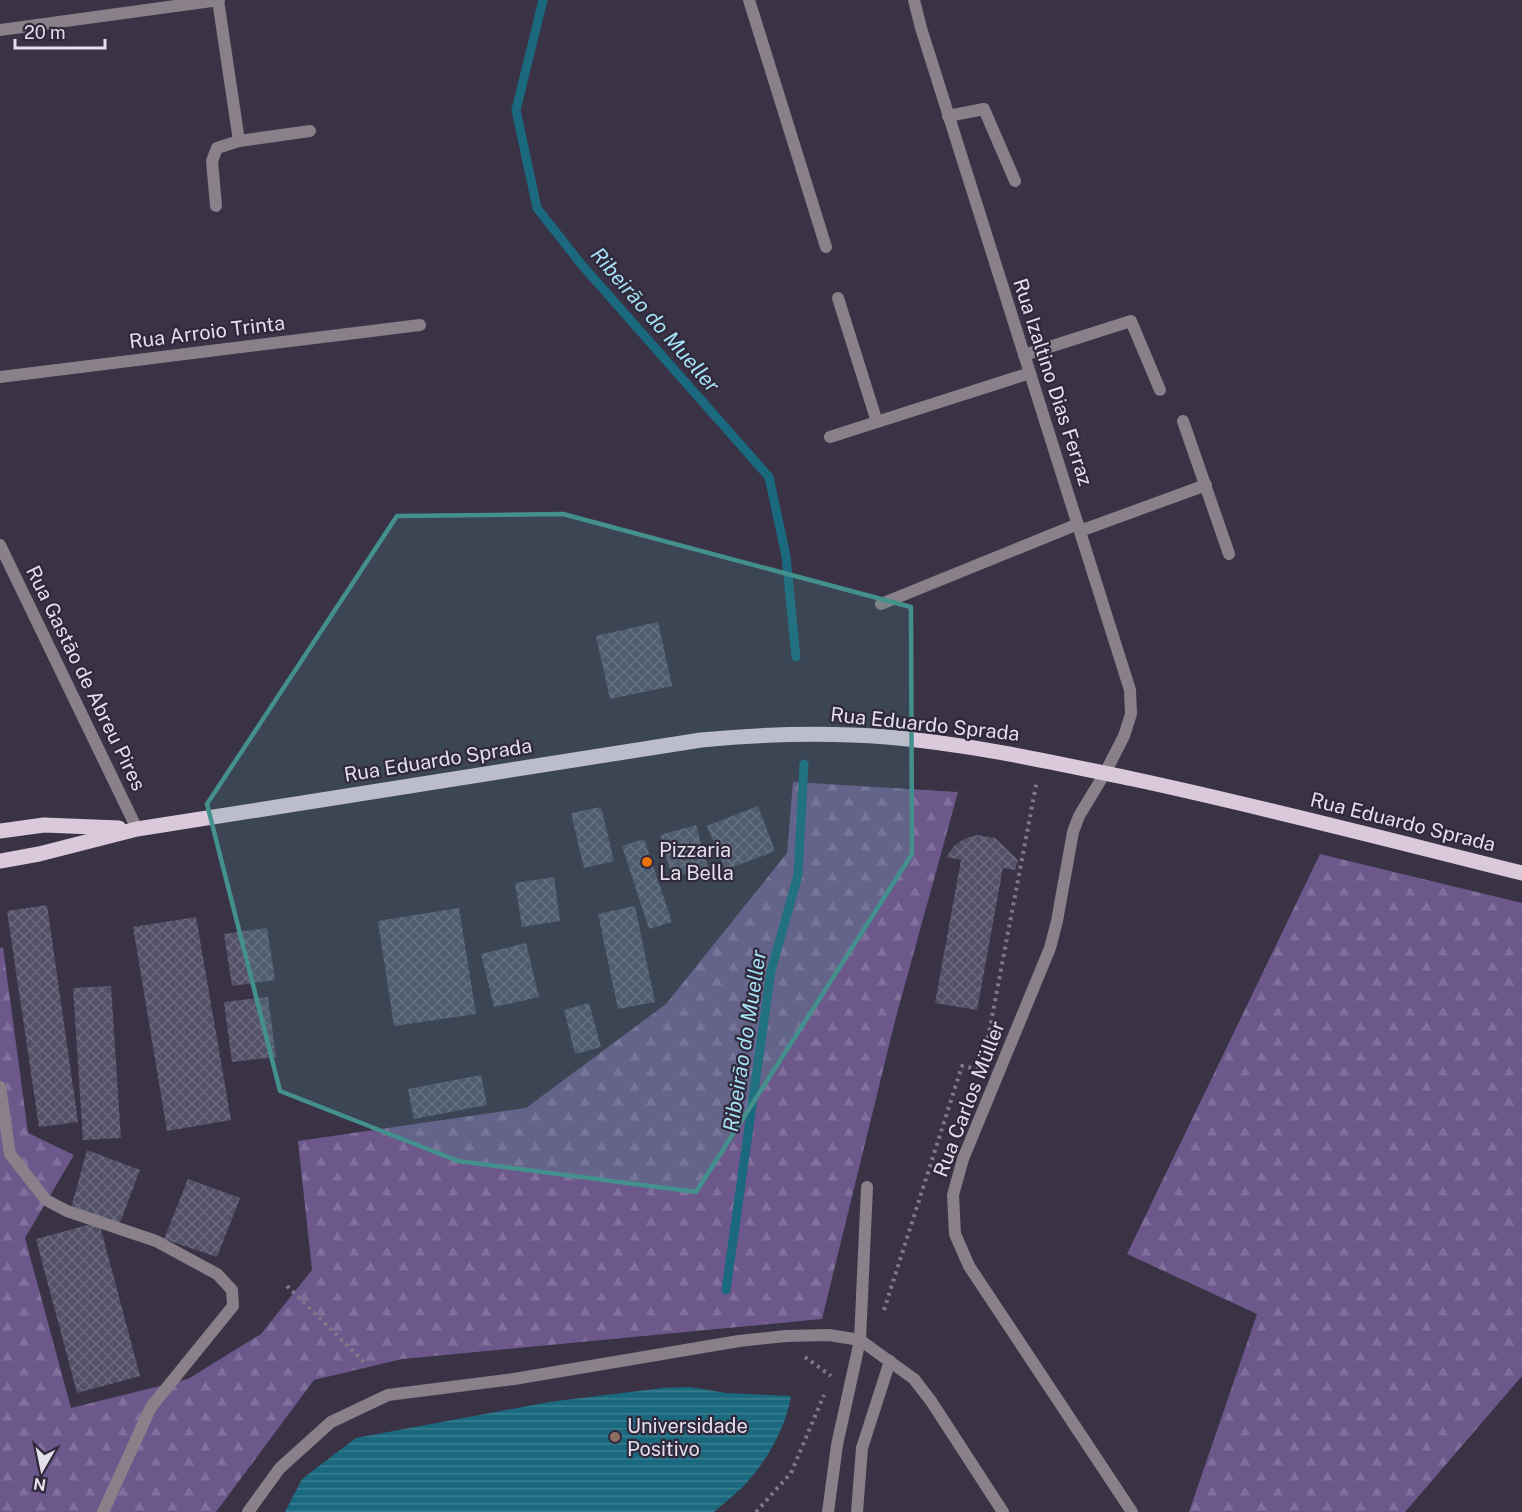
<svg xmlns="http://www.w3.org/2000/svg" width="1522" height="1512" font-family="'Public Sans',sans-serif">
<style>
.forest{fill:url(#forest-firs)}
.water{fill:url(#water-rules)}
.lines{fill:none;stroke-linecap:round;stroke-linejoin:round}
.stream{stroke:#1a697f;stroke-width:9}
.building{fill:url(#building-cross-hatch)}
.path{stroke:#7e7888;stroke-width:4;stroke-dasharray:3 4.5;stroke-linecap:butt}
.service{stroke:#898089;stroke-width:12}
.minor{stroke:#898089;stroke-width:12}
.primary{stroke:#dac9da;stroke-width:15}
.marked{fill:#44908d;fill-opacity:0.2;stroke:#44908d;stroke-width:4.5;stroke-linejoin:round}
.food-dot{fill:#e8710a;stroke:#30293c;stroke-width:2}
.education-dot{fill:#8d6e63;stroke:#30293c;stroke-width:2}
.labels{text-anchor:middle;stroke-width:4.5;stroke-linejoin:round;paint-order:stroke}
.street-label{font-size:20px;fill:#e3dfeb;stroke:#30293c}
.poi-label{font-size:20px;fill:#e3dfeb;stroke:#30293c;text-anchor:start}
.water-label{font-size:21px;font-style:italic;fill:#a6e1f5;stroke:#30293c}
</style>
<defs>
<pattern id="forest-firs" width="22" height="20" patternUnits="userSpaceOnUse" patternTransform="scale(1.5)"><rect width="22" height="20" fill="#6c588a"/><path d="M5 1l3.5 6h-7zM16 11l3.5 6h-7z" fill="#81709b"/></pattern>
<pattern id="water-rules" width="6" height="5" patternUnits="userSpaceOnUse" patternTransform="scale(1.5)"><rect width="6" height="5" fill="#1a697f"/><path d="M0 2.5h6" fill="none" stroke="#3b7e91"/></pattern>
<pattern id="building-cross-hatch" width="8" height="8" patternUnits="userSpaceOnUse" patternTransform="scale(1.5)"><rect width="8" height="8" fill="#535167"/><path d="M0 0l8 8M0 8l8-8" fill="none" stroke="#6c6a7d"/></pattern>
</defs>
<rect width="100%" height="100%" fill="#3a3346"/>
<g class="forest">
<polygon points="793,782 958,792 896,1017 822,1319 402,1359 314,1380 216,1512 0,1512 0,948 3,947 28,1133 74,1155 25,1238 71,1408 188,1379 261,1334 312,1270 298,1141 526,1108 666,1004 787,853"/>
<polygon points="1320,854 1522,903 1522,1376 1405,1512 1189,1512 1257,1314 1127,1254"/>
</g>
<path class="water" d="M 690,1387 L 726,1393 L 791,1396 C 786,1426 769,1457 749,1480 C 739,1492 725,1502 714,1512 L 285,1512 L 302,1479 L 356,1438 L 549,1402 L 663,1388 Z"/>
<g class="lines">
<g class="stream">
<polyline points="543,0 516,110 537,208 581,264 769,477 786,556 796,657"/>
<polyline points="726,1290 771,971 798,875 804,764"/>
</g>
</g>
<g class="building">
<polygon points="658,622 672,686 610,699 596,636"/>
<polygon points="758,806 775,851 725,870 707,826"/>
<polygon points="601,807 614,861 584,868 571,813"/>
<polygon points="696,825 708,868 672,877 660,835"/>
<polygon points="977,835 995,838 1018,860 1015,870 1003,868 977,1010 935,1003 961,860 946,857 954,846 964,839"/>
<polygon points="644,839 672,922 649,929 622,846"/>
<polygon points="554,877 560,921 522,927 515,883"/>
<polygon points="47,905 78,1122 39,1127 7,911"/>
<polygon points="635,906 655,1002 618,1009 598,914"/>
<polygon points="459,908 476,1014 394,1026 378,921"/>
<polygon points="196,917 231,1120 167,1131 133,927"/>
<polygon points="267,928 275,980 232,986 224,934"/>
<polygon points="526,943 539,997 494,1007 481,954"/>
<polygon points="111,986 121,1138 83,1140 73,988"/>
<polygon points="268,997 276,1057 232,1062 224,1002"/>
<polygon points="589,1003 601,1047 575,1054 564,1010"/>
<polygon points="481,1075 487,1105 414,1119 408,1089"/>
<polygon points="87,1150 140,1170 118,1228 70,1212"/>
<polygon points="188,1179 240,1198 217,1257 164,1239"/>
<polygon points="99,1222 140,1376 77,1393 36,1239"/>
</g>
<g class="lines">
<g class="path">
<polyline points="988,1038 1037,780"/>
<polyline points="287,1286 364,1362"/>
<polyline points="884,1310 962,1066 977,1069"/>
<polyline points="805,1357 831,1376"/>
<polyline points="756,1512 791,1473 824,1395"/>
</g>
<g class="service">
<polyline points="218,0 239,141"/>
<polyline points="749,0 826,247"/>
<polyline points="948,116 984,109 1015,181"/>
<polyline points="216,206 212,161 217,148 239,141 310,131"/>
<polyline points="838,298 877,422"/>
<polyline points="1024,355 1131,321 1160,390"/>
<polyline points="1183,421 1229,554"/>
<polyline points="830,437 1030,373"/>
<polyline points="1080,531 1206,485"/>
<polyline points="881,604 1078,524"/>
<polyline points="0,1087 10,1154 46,1200 67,1211 156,1241 217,1274 232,1290 233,1306 151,1407 103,1512"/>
<polyline points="248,1512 280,1468 331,1422 388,1395 514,1379 739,1341 786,1336 829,1335 860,1340 914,1379 931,1401 1003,1512"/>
<polyline points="828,1512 837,1445 860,1340 867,1187"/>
<polyline points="857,1512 862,1448 890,1361"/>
</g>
<g class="minor">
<polyline points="914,0 921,28 1130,690 1131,714 1124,736 1105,773 1079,816 1073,832 1057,921 1050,948 963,1159 953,1195 955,1234 969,1266 1132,1512"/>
<polyline points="0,30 219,0"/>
<polyline points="0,377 420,325"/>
<polyline points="0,545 137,829"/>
</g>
<g class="primary">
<polyline points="0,831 44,825 119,828"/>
<path d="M 0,861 L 39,854 L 137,829 L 701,740 C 763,734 825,732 887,737 C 970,744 1051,762 1133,779 C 1264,807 1393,841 1522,873"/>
</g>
</g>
<path class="marked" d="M 563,514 L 911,607 L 912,854 L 696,1192 L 458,1161 L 280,1091 L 207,804 L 397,516 Z"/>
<circle class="food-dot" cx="647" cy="862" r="6"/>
<circle class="education-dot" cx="615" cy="1437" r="6"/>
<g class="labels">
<g class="street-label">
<text transform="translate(207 332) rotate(-7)" y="7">Rua Arroio Trinta</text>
<text transform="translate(1053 382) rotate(72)" y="7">Rua Izaltino Dias Ferraz</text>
<text transform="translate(86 678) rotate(64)" y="7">Rua Gastão de Abreu Pires</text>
<text transform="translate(925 724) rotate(6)" y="7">Rua Eduardo Sprada</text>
<text transform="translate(438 760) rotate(-9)" y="7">Rua Eduardo Sprada</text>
<text transform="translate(1403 822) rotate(14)" y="7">Rua Eduardo Sprada</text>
<text transform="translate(969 1099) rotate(-69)" y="7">Rua Carlos Müller</text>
</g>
<g class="poi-label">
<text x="659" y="857">Pizzaria<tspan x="659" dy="23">La Bella</tspan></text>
<text x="627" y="1433">Universidade<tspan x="627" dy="23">Positivo</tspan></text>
</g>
<g class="water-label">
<text transform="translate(655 320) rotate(49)" y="7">Ribeirão do Mueller</text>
<text transform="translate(745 1041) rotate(-81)" y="7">Ribeirão do Mueller</text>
</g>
</g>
<g transform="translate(42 1470) rotate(189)" stroke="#30293c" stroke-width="4.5" paint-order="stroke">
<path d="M0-4.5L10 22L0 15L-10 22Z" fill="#e3dfeb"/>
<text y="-9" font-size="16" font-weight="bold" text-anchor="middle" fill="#e3dfeb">N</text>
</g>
<path d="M15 39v9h90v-9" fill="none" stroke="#e3dfeb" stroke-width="3"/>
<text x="24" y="39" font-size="18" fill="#e3dfeb" stroke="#30293c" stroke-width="4.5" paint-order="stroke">20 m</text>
</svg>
